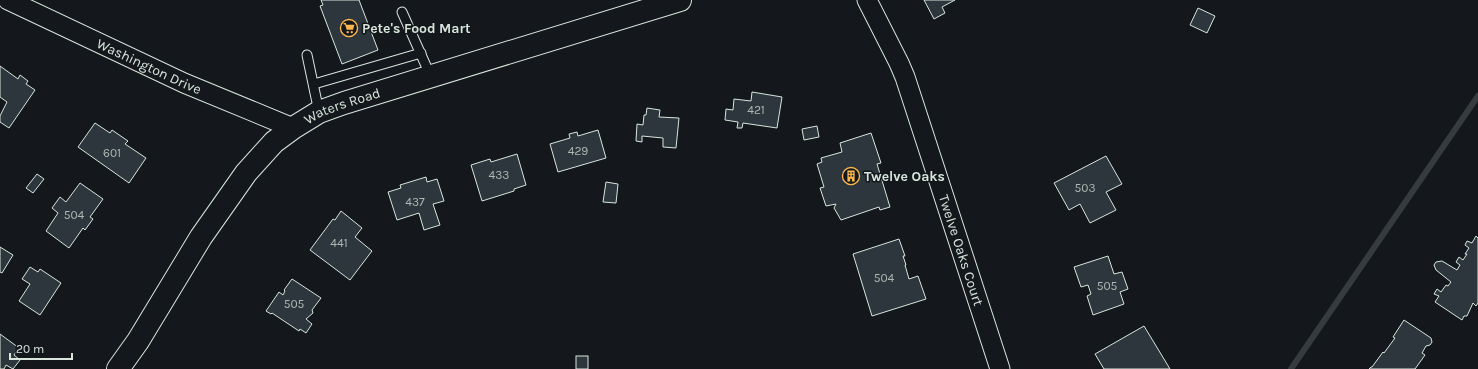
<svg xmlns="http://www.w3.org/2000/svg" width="1478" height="369" font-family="Karla,sans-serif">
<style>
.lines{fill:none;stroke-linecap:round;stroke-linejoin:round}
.stream{stroke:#363b3e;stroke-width:6}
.building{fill:#2c363c;stroke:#d8e6dc}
.service-casing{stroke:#d8e6dc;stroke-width:11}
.minor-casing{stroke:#d8e6dc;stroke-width:21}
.tertiary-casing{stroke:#d8e6dc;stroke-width:24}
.service{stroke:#14181c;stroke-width:9}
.minor{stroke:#14181c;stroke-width:19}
.tertiary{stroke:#14181c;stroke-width:22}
.labels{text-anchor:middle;stroke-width:3;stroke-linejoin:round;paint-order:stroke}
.number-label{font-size:12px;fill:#adbab4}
.poi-label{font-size:14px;font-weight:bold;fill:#d8e6dc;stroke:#14181c;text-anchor:start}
.street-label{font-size:14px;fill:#d8e6dc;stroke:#14181c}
</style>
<rect width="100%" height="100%" fill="#14181c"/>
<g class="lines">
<polyline class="stream" points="1291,369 1478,96"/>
</g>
<g class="building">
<polygon points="321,0 359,0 378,50 342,64 320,6 323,5"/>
<polygon points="924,0 955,0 942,7 945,13 934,19"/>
<polygon points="1198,8 1215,16 1207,33 1190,25"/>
<polygon points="0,66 18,79 20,75 28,81 26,84 35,90 9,128 0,122 0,116 7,102 0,97"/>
<polygon points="752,92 782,97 777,128 743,123 742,128 737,128 738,122 725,120 726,109 733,110 734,99 751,101"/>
<polygon points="647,108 660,110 659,117 679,118 676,148 663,147 663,138 642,136 642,142 636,141 637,124 643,125 644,115 646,115"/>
<polygon points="95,123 110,133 112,130 128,141 125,144 146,158 129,183 78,147"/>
<polygon points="817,126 819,137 804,140 802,129"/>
<polygon points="598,130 606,158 558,172 550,144 570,138 569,134 577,132 578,136"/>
<polygon points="871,133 881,163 877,164 890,207 880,210 879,207 841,220 834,208 836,204 826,206 820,188 824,187 817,164 822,162 821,158 842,152 840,143"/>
<polygon points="517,154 526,185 514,189 514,191 482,201 471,165 490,159 491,162"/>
<polygon points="1106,156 1122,184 1106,192 1116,210 1090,223 1080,204 1069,210 1054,183"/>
<polygon points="37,174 44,179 33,193 26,188"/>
<polygon points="426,177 427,182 437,179 444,201 433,204 440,225 424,230 419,213 397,220 388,192 401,188 400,185"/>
<polygon points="606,182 618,184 616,203 603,202"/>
<polygon points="80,183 103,199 90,217 93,219 85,230 83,228 69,248 46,231 58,213 52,208 60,197 66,202"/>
<polygon points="341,211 362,228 355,237 372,251 350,280 310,250 333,219 335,220"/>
<polygon points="1476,236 1478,238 1478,303 1476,306 1473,303 1467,316 1464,316 1462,320 1435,302 1439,296 1434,294 1437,289 1441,292 1446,285 1448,286 1451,282 1436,270 1434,265 1436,262 1442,261 1457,270 1460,265 1456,262 1459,257 1463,260 1467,254 1465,254 1469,248 1465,245 1467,241 1472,243"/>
<polygon points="899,239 905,256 903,256 906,265 905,265 909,279 918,276 926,299 872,316 853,254"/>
<polygon points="0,247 13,255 2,273 0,272"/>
<polygon points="1108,256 1114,274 1122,272 1128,289 1120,292 1124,304 1093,315 1087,296 1091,294 1088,285 1081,287 1074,267"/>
<polygon points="30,267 38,272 40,269 61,283 40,315 19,301 30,284 22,279"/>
<polygon points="292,279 321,298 312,310 313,313 306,319 312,324 306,333 300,329 299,331 272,313 271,314 266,311 279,292 283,295 285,291 284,290"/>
<polygon points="1404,320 1431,338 1432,342 1430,345 1426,346 1422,353 1425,355 1415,369 1369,369 1371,367 1372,367 1383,352 1384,353 1395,338 1393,337"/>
<polygon points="1144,326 1170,369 1104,369 1095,354"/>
<polygon points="0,334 19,348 14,355 20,360 13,369 6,365 4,369 0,369"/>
<rect x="576" y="356" width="12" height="13"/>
</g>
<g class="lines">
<g class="service-casing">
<g id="service">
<polyline points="402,12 431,77"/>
<polyline points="307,55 319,112"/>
<polyline points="314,84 421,53"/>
</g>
</g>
<g class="minor-casing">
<g id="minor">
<path id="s1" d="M 8,0 L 184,83 L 293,128"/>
<path id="s2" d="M 867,0 L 899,63 L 905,77 L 1000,369"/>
</g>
</g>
<g class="tertiary-casing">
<g id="tertiary">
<path id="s3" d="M 118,369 L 138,341 L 201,237 L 246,173 L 274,142 L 293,128 L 319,112 L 344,103 L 680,0"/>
</g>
</g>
<use href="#service" class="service"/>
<use href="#minor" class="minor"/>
<use href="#tertiary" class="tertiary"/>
</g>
<defs>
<g id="supermarket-ring" transform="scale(0.9)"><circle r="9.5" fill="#14181c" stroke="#ffb74d" stroke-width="1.5"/><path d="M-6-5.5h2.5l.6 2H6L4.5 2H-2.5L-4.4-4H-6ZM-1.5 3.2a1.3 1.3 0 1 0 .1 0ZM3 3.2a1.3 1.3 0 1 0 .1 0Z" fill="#ffb74d"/></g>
<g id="building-ring" transform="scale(0.9)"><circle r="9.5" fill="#14181c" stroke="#ffb74d" stroke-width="1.5"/><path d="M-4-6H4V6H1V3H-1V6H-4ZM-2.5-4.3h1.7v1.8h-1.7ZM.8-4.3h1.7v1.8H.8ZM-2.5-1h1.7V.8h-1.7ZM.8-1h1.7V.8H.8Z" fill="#ffb74d"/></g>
</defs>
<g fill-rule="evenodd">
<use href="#supermarket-ring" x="349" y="28"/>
<use href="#building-ring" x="851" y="176"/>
</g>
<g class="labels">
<g class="number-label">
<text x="756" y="114">421</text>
<text x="578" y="155">429</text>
<text x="112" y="157">601</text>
<text x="499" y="179">433</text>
<text x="1085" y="192">503</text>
<text x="415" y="206">437</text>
<text x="74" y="219">504</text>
<text x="339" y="247">441</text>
<text x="884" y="282">504</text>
<text x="1107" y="290">505</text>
<text x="294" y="308">505</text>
</g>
<g class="poi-label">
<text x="362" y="33">Pete's Food Mart</text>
<text x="864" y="181">Twelve Oaks</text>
</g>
<g class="street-label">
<text dy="5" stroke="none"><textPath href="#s1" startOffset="156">Washington Drive</textPath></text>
<text dy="5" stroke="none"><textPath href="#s3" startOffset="354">Waters Road</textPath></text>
<text dy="5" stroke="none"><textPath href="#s2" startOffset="268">Twelve Oaks Court</textPath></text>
</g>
</g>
<path d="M10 353v6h62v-6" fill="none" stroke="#d8e6dc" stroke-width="2"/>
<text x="16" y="353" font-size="12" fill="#d8e6dc" stroke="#14181c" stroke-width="3" paint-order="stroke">20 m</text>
</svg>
